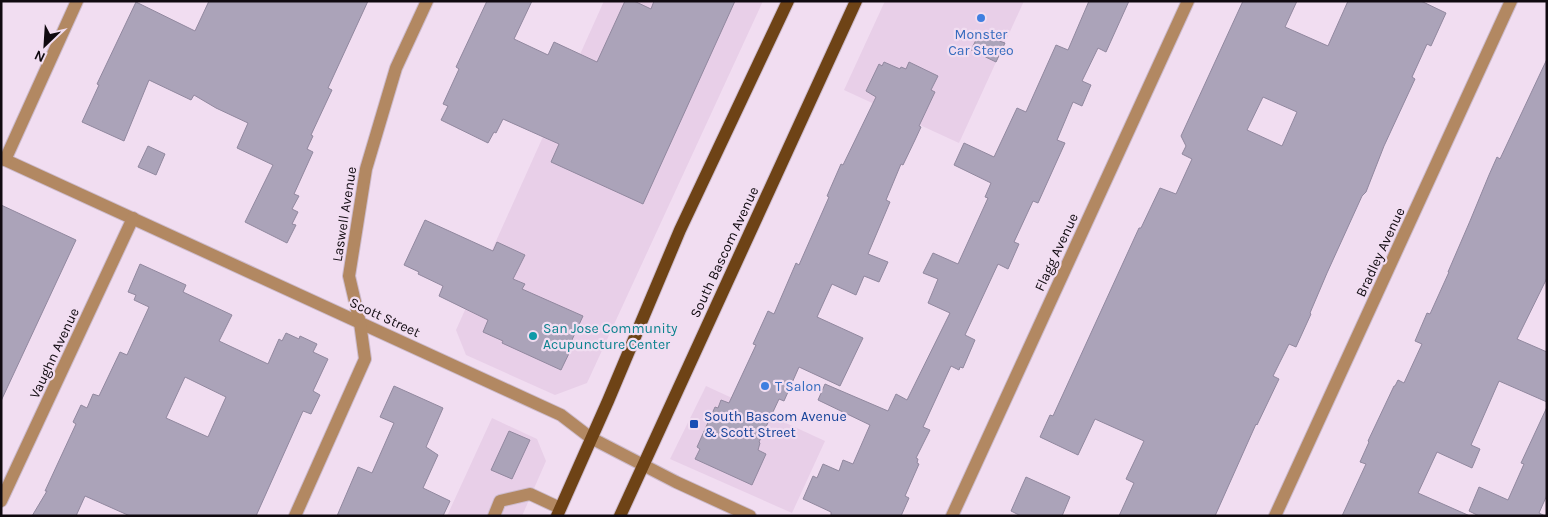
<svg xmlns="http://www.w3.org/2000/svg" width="1548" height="517" font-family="Karla,sans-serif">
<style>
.built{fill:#e8cfe8}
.building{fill:#aba3b9;stroke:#91889f;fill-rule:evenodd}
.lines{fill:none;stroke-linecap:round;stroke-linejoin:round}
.minor-casing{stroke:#cdbbcd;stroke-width:14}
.major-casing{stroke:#cdbbcd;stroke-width:14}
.minor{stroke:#b28862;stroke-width:12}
.major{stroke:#6e4316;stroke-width:12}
.shop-dot{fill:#3f7fe0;stroke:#f1ddf1;stroke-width:2}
.culture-dot{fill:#0f9aa8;stroke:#f1ddf1;stroke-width:2}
.transit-dot{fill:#1a4fb4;stroke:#f1ddf1;stroke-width:2}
.labels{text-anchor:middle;stroke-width:4.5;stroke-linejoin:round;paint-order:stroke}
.shop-label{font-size:14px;fill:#366cbe;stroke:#f1ddf1}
.street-label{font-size:14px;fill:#100a10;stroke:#f1ddf1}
.culture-label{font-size:14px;fill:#0d838f;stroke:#f1ddf1;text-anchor:start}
.transit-label{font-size:14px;fill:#164399;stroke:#f1ddf1;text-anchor:start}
</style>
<rect width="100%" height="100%" fill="#f1ddf1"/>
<g class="built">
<polygon points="604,1 763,1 587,383 555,395 466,355 456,330"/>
<polygon points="885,1 1024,1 959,143 844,90"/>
<polygon points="706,386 825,441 792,513 670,459"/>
<polygon points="492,418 537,439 546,461 522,516 447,516"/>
</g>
<g class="building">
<polygon points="209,1 368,1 328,88 332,90 311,135 313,136 307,149 313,152 294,194 299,196 292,209 298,212 292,224 296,225 287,243 245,222 273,165 237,148 248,123 216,108 194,95 191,100 149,80 124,141 82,122 99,85 97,84 136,2 195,31"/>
<polygon points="487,1 532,1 514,39 548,55 554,42 597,62 625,1 634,1 651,9 654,1 735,1 643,204 551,162 559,144 503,119 496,133 494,132 488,143 441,120 448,106 443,104 459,69 456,67"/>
<polygon points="1089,1 1129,1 1106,52 1098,48 1082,81 1091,85 1082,106 1073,102 1057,140 1065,143 1038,203 1033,201 1014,242 1019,244 1008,269 998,264 965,335 975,340 963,368 960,367 959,370 951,366 923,427 930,430 916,458 918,459 917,463 919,464 905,496 909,498 901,516 831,516 831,512 803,499 813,476 817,478 823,464 839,471 843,460 853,464 870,425 818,400 825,384 888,411 896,394 907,400 950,313 928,303 938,279 923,273 933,253 958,264 988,198 985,197 991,183 954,165 964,143 994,157 1017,108 1026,112 1056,45 1068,50"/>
<path d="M 1243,1 L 1297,1 L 1285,27 L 1328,46 L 1348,1 L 1421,1 L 1446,13 L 1431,46 L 1427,44 L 1412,77 L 1415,79 L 1384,146 L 1366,192 L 1362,196 L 1327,273 L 1310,313 L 1311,314 L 1296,347 L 1289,344 L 1273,376 L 1279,379 L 1257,425 L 1256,424 L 1215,516 L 1119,516 L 1134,483 L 1126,479 L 1144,441 L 1095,419 L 1078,455 L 1040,437 L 1050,415 L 1053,416 L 1139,228 L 1141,228 L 1160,188 L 1176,194 L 1192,159 L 1182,154 L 1186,146 L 1181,136 ZM 1263,97 L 1297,112 L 1282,146 L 1247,130 Z"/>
<polygon points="979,34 1005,43 996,62 971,50"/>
<polygon points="1547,59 1547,278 1517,339 1547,352 1547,402 1499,381 1471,445 1480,449 1472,468 1437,452 1418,493 1470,516 1342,516 1366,464 1360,462 1369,442 1368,441 1394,386 1395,386 1398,380 1404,383 1422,344 1415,341 1427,313 1430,314 1449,272 1448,272 1470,221 1489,175 1497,157 1500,159"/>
<polygon points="884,62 900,69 901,67 906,69 909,62 938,76 931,90 935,92 919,126 921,127 915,140 903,165 901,164 886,200 890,202 868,254 888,262 879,282 864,276 856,295 832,284 817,317 863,338 840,386 799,367 784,401 779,399 759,442 760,443 758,450 766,454 752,485 695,459 700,449 697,447 715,407 718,408 721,400 729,403 756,345 753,344 768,311 774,314 796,263 799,265 829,197 827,196 841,164 843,165 876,97 866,91 879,64 882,66"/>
<polygon points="148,146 165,154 156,175 138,167"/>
<polygon points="1,205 76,240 1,401"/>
<polygon points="425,220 493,251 497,242 525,255 513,279 525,284 522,289 583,316 571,342 574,343 561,370 502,343 503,341 483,332 488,320 439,296 443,286 418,274 419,272 404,265"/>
<path d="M 140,264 L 186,285 L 183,292 L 232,315 L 219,341 L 268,364 L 279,339 L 282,341 L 286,333 L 299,339 L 300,336 L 317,344 L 313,352 L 328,359 L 313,391 L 320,395 L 311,414 L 303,411 L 256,516 L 130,516 L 85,496 L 76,516 L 32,516 L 47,491 L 45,491 L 76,424 L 73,422 L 81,405 L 87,408 L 93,394 L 99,396 L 120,352 L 127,355 L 149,307 L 134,300 L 136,295 L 128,292 ZM 185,377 L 226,397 L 208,437 L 166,418 Z"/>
<polygon points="394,386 443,408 426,447 438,455 423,488 450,501 443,516 337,516 358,467 372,473 394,423 380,417"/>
<polygon points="1547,407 1547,495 1539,513 1545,516 1479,516 1469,511 1479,487 1508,500 1524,464 1521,463"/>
<polygon points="509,431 530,440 512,479 491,470"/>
<polygon points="1026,477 1070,497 1062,516 1021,516 1011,511"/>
</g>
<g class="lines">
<g class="minor-casing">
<g id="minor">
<polyline points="1,158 561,415 591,438 676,482 750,516"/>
<polyline points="5,160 77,1"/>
<polyline points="1,501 133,218"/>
<polyline points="295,516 365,359 360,323 349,276 366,169 396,68 427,1"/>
<polyline points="494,516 500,501 530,494 560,508"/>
<polyline points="952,516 1188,1"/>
<polyline points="1275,516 1511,1"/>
</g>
</g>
<g class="major-casing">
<g id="major">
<polyline points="557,516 608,401 680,230 788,1"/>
<polyline points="620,516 856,1"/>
</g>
</g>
<use href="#minor" class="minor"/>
<use href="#major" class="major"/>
</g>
<g class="shop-dot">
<circle cx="981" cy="18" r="5"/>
<circle cx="765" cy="386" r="5"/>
</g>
<circle class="culture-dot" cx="533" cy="336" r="5"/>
<rect class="transit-dot" x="689" y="419" width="10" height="10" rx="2.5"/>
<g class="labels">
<g class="shop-label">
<text x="981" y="39">Monster<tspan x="981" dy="16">Car Stereo</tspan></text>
<text x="775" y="391" text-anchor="start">T Salon</text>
</g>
<g class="street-label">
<text transform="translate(344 214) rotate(-81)" y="5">Laswell Avenue</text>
<text transform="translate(724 252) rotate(-65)" y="5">South Bascom Avenue</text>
<text transform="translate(1056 252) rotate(-65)" y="5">Flagg Avenue</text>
<text transform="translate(1380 252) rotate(-65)" y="5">Bradley Avenue</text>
<text transform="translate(385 317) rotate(25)" y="5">Scott Street</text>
<text transform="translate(54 353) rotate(-65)" y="5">Vaughn Avenue</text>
</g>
<g class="culture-label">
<text x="543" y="333">San Jose Community<tspan x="543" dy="16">Acupuncture Center</tspan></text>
</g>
<g class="transit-label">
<text x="704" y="421">South Bascom Avenue<tspan x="704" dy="16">&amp; Scott Street</tspan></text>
</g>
</g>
<rect width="1548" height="517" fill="none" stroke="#100a10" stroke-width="5"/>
<g transform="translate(45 45) rotate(205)" stroke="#f1ddf1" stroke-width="4" paint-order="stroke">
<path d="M0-4L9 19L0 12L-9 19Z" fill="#100a10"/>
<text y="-8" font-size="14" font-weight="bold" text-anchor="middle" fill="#100a10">N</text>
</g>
</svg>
